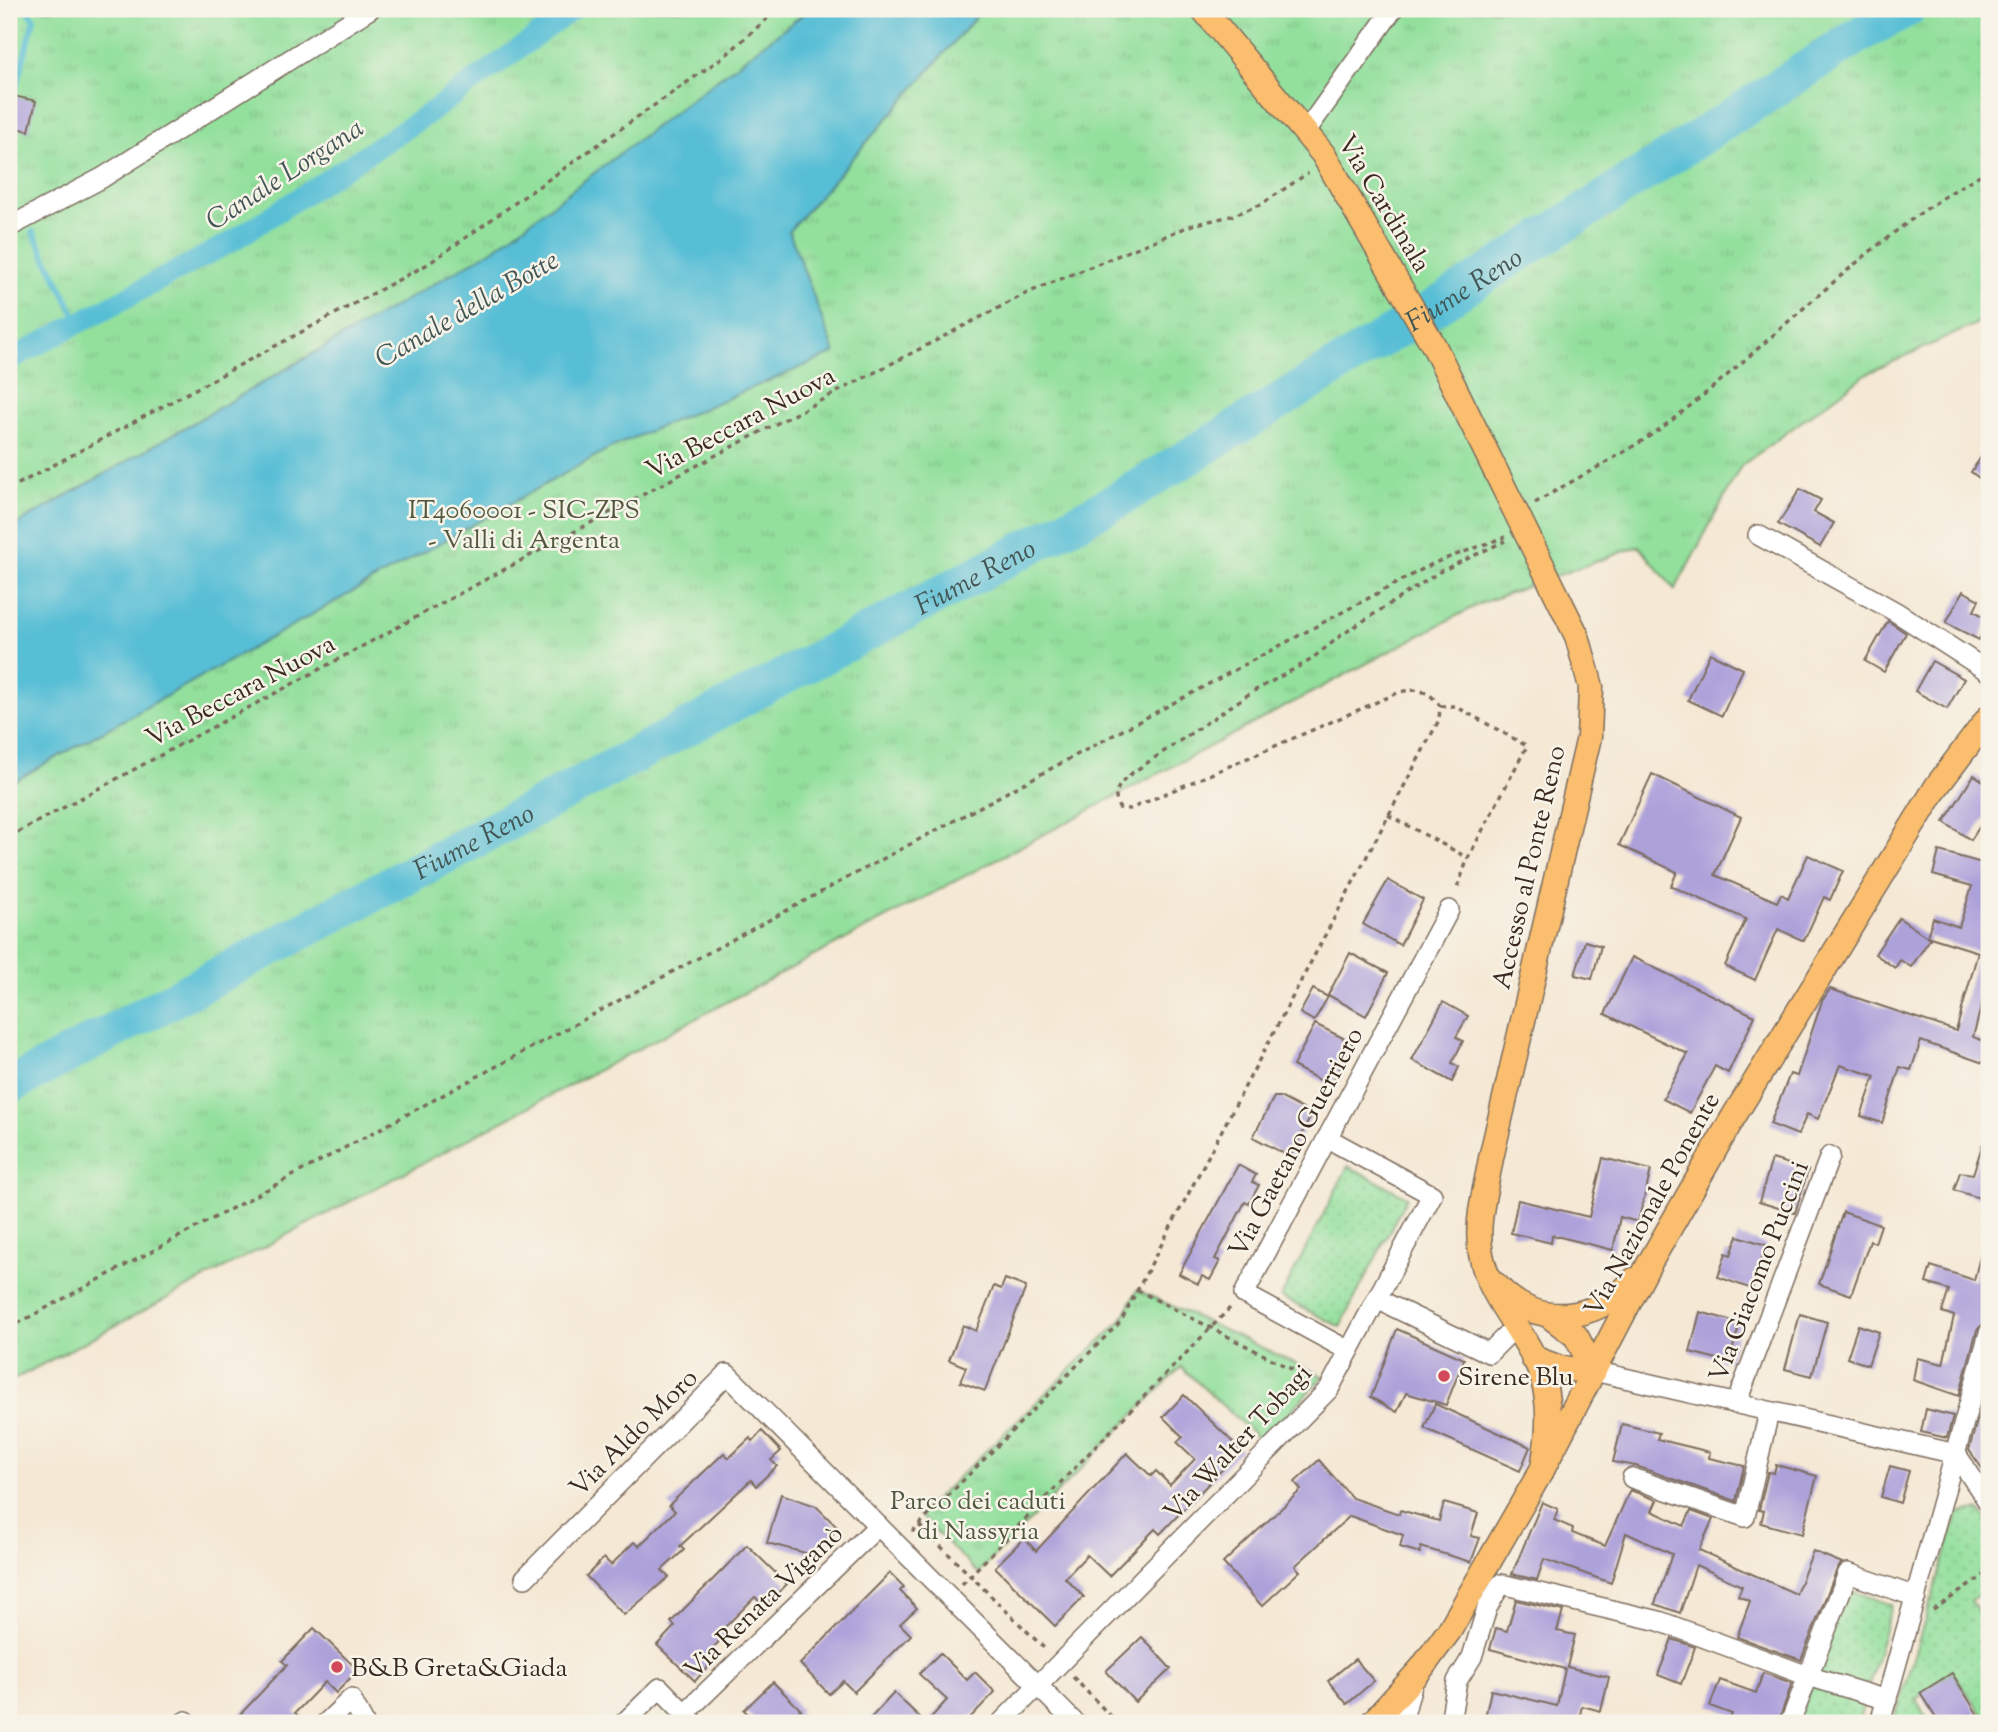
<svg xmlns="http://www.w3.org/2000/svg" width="1998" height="1732" font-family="'Sorts Mill Goudy',serif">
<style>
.grass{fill:url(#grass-dots);stroke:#67855e;stroke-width:2}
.park{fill:url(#park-tufts);stroke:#67855e;stroke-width:2}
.water{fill:#57bed5;stroke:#49747a;stroke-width:2}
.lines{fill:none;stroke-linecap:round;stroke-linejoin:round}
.stream{stroke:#57bed5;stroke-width:6}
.canal{stroke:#57bed5;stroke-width:21}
.river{stroke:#57bed5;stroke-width:37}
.building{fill:#ada1da}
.minor-casing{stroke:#7c6c5e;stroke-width:22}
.major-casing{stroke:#7c6c5e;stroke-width:27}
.path{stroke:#7c6c5e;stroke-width:3.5;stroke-dasharray:5 5;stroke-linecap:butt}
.minor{stroke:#fff;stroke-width:19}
.major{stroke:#fabe6e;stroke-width:24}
.poi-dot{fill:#d1495b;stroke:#f7f3e8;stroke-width:2.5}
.labels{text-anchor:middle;stroke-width:5;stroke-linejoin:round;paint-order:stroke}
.street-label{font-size:26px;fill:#3b2a1e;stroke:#f7f3e8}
.park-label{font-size:26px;fill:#51583e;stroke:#f7f3e8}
.poi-label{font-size:26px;fill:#3b2a1e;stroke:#f7f3e8;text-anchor:start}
.water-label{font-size:28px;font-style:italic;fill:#435655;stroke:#f7f3e8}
</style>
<defs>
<pattern id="grass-dots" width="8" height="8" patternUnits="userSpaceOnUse" patternTransform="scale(1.75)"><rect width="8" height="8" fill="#93e09d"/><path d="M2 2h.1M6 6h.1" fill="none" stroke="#80c087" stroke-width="1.8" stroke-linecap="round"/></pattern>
<pattern id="park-tufts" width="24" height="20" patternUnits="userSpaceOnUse" patternTransform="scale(1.75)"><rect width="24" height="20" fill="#93e09d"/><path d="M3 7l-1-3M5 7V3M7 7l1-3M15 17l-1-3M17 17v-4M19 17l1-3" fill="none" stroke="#80c087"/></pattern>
</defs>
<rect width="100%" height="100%" fill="#f7f3e8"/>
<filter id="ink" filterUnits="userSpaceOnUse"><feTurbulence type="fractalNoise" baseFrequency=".0143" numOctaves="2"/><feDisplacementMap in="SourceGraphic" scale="14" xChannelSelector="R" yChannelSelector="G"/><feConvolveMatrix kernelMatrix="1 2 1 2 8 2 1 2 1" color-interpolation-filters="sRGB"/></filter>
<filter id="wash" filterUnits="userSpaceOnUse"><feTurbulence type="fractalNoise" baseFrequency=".00686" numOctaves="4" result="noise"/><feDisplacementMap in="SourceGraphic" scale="28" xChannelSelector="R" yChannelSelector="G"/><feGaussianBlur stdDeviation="1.57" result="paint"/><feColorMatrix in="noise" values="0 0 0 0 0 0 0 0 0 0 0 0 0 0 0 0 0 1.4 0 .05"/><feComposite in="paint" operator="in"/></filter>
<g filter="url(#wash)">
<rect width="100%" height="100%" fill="#f5e8d4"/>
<g class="grass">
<polygon points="1348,1166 1407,1197 1340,1327 1281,1297"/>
<polygon points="1979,1510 1989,1522 1989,1589 1971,1600 1989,1628 1989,1723 1952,1673 1916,1699 1929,1723 1893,1723 1958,1513"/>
<polygon points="1847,1589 1892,1605 1858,1723 1797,1723"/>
</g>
<g class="park">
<polygon points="9,9 1989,9 1989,318 1866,374 1741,466 1675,590 1639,546 1479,604 9,1382"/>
<polygon points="1137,1290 1323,1376 1262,1442 1181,1367 978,1573 919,1515 1121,1321"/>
</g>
<polygon class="water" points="810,9 983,9 789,231 835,353 612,447 9,784 9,529 494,249"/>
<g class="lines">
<g class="stream">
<polyline points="9,113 34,19 27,9"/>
<polyline points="33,232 79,323"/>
</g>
<polyline class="canal" points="9,360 231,242 428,114 574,9"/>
<path class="river" id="s1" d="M 9,1086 L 1116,501 L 1446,300 L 1864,32 L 1907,9"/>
</g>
<g id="blocks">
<g class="building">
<polygon points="9,95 36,101 29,131 9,126"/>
<polygon points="1989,445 1989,485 1971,472"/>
<polygon points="1800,489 1821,500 1814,512 1834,523 1820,547 1778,524"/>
<polygon points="1963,591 1979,600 1974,611 1989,619 1979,640 1946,623"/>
<polygon points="1888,621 1906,633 1884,672 1865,661"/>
<polygon points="1710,653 1743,669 1722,716 1688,700"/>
<polygon points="1932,661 1964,679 1947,709 1915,691"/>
<polygon points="1652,774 1741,817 1715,875 1777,902 1781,894 1788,898 1808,855 1843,871 1830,900 1824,897 1804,941 1778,929 1755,980 1725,966 1746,919 1671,886 1677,872 1619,845"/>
<polygon points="1974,775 1989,785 1989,812 1971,840 1944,822"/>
<polygon points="1939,851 1989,865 1989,977 1973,1037 1989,1043 1989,1065 1921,1041 1911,1070 1900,1067 1882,1123 1861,1116 1875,1076 1840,1065 1818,1119 1807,1114 1798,1135 1770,1124 1790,1074 1797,1076 1822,1001 1830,989 1956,1031 1978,952 1927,936 1933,918 1959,927 1972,886 1933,875"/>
<polygon points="1388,880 1423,900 1400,945 1363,924"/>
<polygon points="1899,918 1930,939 1911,967 1900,960 1895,968 1875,954"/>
<polygon points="1585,941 1601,946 1592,979 1575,975"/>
<polygon points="1350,953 1388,973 1366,1016 1328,995"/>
<polygon points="1632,957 1755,1016 1728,1073 1715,1066 1690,1113 1663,1099 1688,1054 1605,1014"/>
<polygon points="1313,989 1328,997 1314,1021 1300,1013"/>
<polygon points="1443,1002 1468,1016 1456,1037 1463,1041 1452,1063 1459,1067 1452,1082 1412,1060"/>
<polygon points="1315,1024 1353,1043 1331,1086 1293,1066"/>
<polygon points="1274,1097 1280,1097 1312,1114 1290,1157 1253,1137"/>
<polygon points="1986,1134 1989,1135 1989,1201 1954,1190 1960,1172 1973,1174"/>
<polygon points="1603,1158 1651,1170 1638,1222 1620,1217 1613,1250 1552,1235 1551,1243 1511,1233 1518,1200 1589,1217"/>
<polygon points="1772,1159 1808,1170 1795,1213 1759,1202"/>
<polygon points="1238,1165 1256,1175 1252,1182 1259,1185 1249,1204 1245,1202 1215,1259 1220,1261 1210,1280 1202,1276 1198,1284 1179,1274"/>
<polygon points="1843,1212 1881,1225 1875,1243 1870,1241 1851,1295 1819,1284"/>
<polygon points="1738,1236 1766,1245 1752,1289 1718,1277 1726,1253 1731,1255"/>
<polygon points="1983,1245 1989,1245 1989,1308 1985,1322 1977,1330 1959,1396 1913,1380 1917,1358 1943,1364 1954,1316 1942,1312 1949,1290 1926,1283 1931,1266 1974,1280"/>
<polygon points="1005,1279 1026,1287 985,1391 960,1382 966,1367 949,1360 963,1325 976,1331 994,1286 1001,1289"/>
<polygon points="1700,1312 1740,1323 1729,1362 1690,1352"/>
<polygon points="1800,1314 1827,1322 1812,1376 1785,1369"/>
<polygon points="1858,1325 1879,1332 1868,1365 1847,1358"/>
<polygon points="1397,1329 1464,1359 1446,1405 1406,1393 1397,1412 1371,1397"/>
<polygon points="1989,1378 1989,1478 1969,1450"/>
<polygon points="1184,1395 1241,1450 1160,1534 1155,1529 1109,1576 1087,1555 1065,1578 1084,1597 1055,1626 995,1567 1024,1538 1036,1551 1127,1453 1151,1476 1156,1471 1170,1485 1195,1459 1177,1442 1183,1437 1163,1417"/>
<polygon points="1435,1404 1530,1447 1520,1471 1424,1428"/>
<polygon points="1926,1409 1953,1416 1947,1438 1921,1432"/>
<polygon points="1622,1424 1659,1433 1657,1439 1710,1452 1709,1458 1744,1466 1736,1501 1636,1466 1613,1462"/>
<polygon points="762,1431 781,1451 771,1460 777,1466 756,1486 751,1480 680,1546 684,1550 662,1570 669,1577 624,1615 586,1576 604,1558 611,1565 634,1542 639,1546 675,1511 669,1505 724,1453 729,1458 750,1438 753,1441"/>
<polygon points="1319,1460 1352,1498 1399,1514 1400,1510 1439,1521 1444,1503 1478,1513 1471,1536 1480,1538 1471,1562 1421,1547 1420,1553 1400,1547 1403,1535 1350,1516 1295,1566 1300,1571 1262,1606 1223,1563 1301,1490 1295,1482"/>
<polygon points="1776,1465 1817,1476 1802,1534 1761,1523 1764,1511 1759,1510 1768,1472 1774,1473"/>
<polygon points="1890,1466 1909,1471 1900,1503 1881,1497"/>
<polygon points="1630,1490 1657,1500 1652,1511 1684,1526 1691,1511 1713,1519 1699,1550 1796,1594 1813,1551 1842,1563 1837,1569 1801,1660 1737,1637 1750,1601 1738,1596 1742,1586 1696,1565 1680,1613 1655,1604 1672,1554 1626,1533 1611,1583 1544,1559 1537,1580 1512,1574 1542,1502 1558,1509 1554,1520 1573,1528 1572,1533 1605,1546"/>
<polygon points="781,1494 816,1506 838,1528 813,1555 767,1543"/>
<polygon points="747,1545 787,1584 765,1607 755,1597 723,1629 727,1633 711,1650 718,1656 695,1681 657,1645 675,1626 671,1622"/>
<polygon points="890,1573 904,1587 900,1591 917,1608 900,1624 911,1635 854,1692 843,1681 829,1694 800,1664"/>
<polygon points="1516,1600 1563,1611 1557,1631 1575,1635 1567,1667 1609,1677 1601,1711 1582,1706 1578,1723 1500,1723 1485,1718 1491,1690 1557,1706 1565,1669 1490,1649 1496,1628 1507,1631"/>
<polygon points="314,1628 358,1670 336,1693 325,1682 295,1713 306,1723 232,1723 287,1665 282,1661"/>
<polygon points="1142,1637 1171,1669 1135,1702 1106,1671"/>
<polygon points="1672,1639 1695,1647 1681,1684 1658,1675"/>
<polygon points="940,1653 967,1680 975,1672 995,1692 965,1723 866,1723 894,1693 926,1723 947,1700 919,1674"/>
<polygon points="1355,1659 1374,1681 1347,1704 1328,1681"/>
<polygon points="1763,1673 1792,1683 1778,1723 1728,1723 1732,1714 1710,1706 1720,1680 1756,1693"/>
<polygon points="1952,1673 1983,1723 1939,1723 1920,1693"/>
<polygon points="773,1682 801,1710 798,1712 808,1723 757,1723 744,1710"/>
</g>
</g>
</g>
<g filter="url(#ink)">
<use href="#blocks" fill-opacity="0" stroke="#7c6c5e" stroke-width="2"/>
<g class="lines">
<g class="minor-casing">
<g id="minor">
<polyline points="1306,131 1393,9"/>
<polyline points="9,227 102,178 370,9"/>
<polyline points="1758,535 1896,612 1989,672"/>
<polyline points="1377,1299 1489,1353 1514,1328"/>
<polyline points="1349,1351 1244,1294 1449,910"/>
<polyline points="1594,1371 1956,1454 1989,1503"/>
<polyline points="1736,1404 1830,1156"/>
<polyline points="1632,1478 1745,1517 1769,1412"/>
<polyline points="525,1578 727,1374 1075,1723"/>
<polyline points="685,1713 878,1526"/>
<polyline points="183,1723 186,1721"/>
<polyline points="326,1723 351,1699 364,1723"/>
<polyline points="624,1723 660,1688 692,1721"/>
<polyline points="1001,1723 1329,1389 1432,1195 1327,1138"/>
<polyline points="1402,1723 1413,1681"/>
<polyline points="1450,1723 1457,1681 1472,1657 1487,1608 1501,1584 1659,1621 1808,1676 1887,1700"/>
<polyline points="1790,1723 1848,1573 1916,1597"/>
<polyline points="1880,1723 1989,1333"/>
</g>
</g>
<g class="major-casing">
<g id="major">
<path d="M 1203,9 L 1323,154 L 1434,346 L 1577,636 L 1591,687 L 1589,737 L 1491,1158 C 1486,1188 1475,1224 1481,1254 C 1489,1298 1522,1327 1539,1368 C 1552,1401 1549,1433 1543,1468"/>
<path d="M 1496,1285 C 1536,1330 1596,1322 1634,1280"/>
<polyline points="1548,1315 1576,1336 1594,1371"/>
<polyline points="1533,1358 1560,1368 1594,1371"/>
<polyline points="1372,1723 1421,1669 1449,1631 1543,1468 1649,1264 1734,1116 1937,786 1989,717"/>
</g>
</g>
<g class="path">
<polyline points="9,489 428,264 726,55 778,9"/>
<path d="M 1535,503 C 1579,476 1632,451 1672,420 C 1779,338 1870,235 1989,170"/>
<polyline points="1440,706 1455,706 1527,746 1468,858 1456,891"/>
<polyline points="1388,815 1468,858"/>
<polyline points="9,837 720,453 1027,293 1192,225 1231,216 1262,204 1308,173"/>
<polyline points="1137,1290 1313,1380"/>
<polyline points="1984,1316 1989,1298"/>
<polyline points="9,1328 1434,563 1505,537"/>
<polyline points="919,1525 1045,1649"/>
<path d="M 912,1532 L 1121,1321 L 1439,720 L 1440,706 C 1428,690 1419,688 1400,692 L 1130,809 L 1119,808 C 1111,791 1120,784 1132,773 L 1252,692 L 1309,661 L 1343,634 L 1441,571 L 1505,541"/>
<polyline points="962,1584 1230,1308"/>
<polyline points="1933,1610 1989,1572"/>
<polyline points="1073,1677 1117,1723"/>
</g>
<use href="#minor" class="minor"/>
<use href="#major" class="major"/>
</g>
</g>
<g class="poi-dot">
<circle cx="1444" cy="1376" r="7"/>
<circle cx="337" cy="1667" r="7"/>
</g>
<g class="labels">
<g class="street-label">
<text transform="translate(1385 203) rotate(59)" y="9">Via Cardinala</text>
<text transform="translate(740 422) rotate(-28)" y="9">Via Beccara Nuova</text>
<text transform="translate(240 690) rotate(-28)" y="9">Via Beccara Nuova</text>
<text transform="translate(1528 867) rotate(-77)" y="9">Accesso al Ponte Reno</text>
<text transform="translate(1295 1142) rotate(-62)" y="9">Via Gaetano Guerriero</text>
<text transform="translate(1651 1204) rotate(-61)" y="9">Via Nazionale Ponente</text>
<text transform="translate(1758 1271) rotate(-69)" y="9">Via Giacomo Puccini</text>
<text transform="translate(633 1432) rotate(-45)" y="9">Via Aldo Moro</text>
<text transform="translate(1237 1442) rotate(-47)" y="9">Via Walter Tobagi</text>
<text transform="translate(763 1601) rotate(-44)" y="9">Via Renata Viganò</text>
</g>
<g class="park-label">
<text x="524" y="518">IT4060001 - SIC-ZPS<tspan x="524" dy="30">- Valli di Argenta</tspan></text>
<text x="978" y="1509">Parco dei caduti<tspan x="978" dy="30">di Nassyria</tspan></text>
</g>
<g class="poi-label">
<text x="1458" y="1385">Sirene Blu</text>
<text x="351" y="1676">B&amp;B Greta&amp;Giada</text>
</g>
<g class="water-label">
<text transform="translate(284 173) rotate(-33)" y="10">Canale Lorgana</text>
<text dy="10" stroke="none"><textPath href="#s1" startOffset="1659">Fiume Reno</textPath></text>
<text transform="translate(466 308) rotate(-30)" y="10">Canale della Botte</text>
<text dy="10" stroke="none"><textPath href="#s1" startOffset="1092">Fiume Reno</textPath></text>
<text dy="10" stroke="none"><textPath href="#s1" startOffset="525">Fiume Reno</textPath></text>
</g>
</g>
<rect width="1998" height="1732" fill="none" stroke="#f7f3e8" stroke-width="35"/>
</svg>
